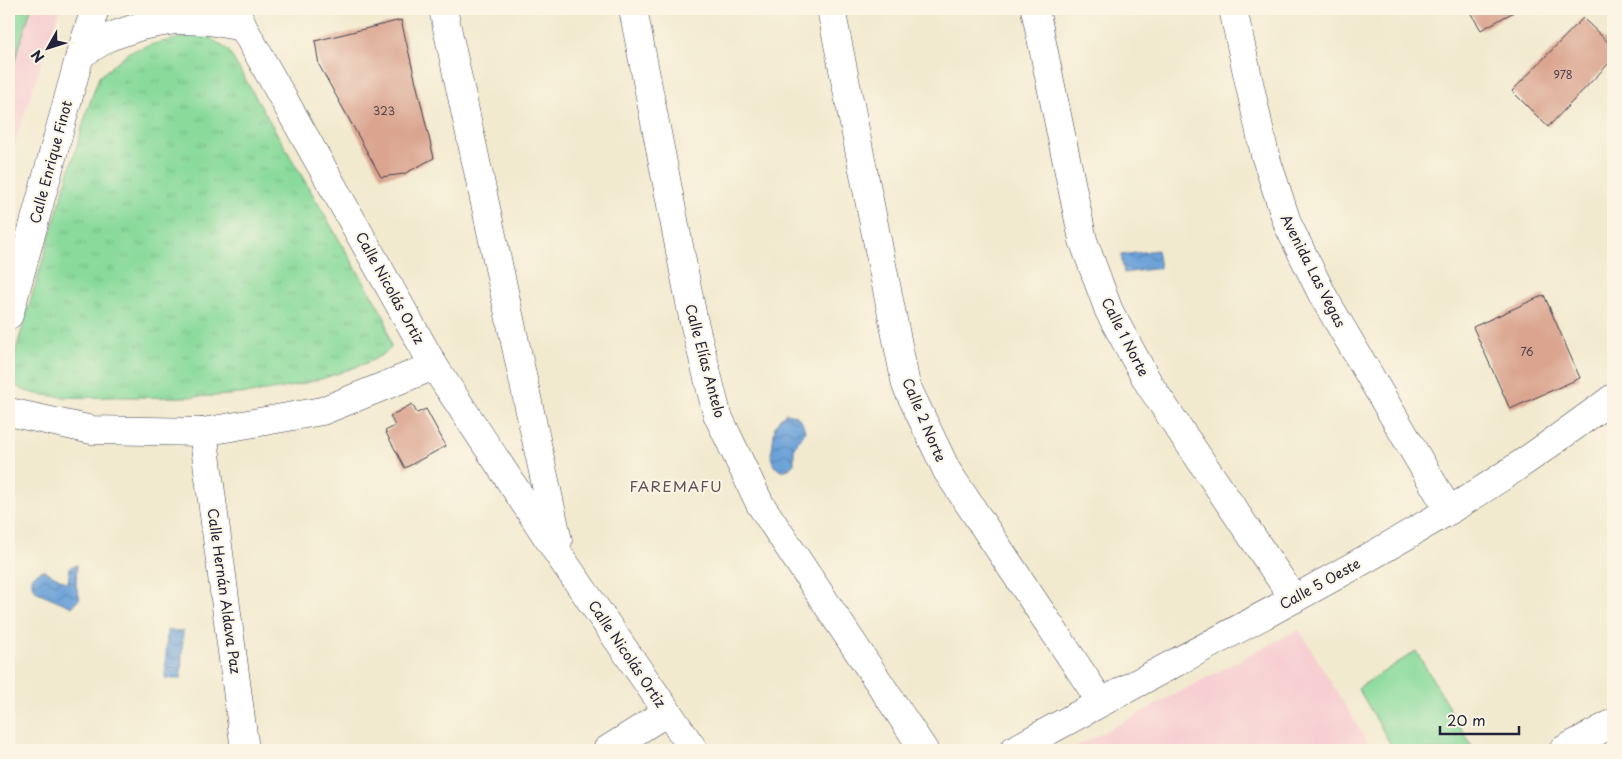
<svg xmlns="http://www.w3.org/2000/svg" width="1622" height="759" font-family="'Playpen Sans',sans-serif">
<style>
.built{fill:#f7cfd2}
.grass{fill:url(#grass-tufts);stroke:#567e6b}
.pitch{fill:#89da9b;stroke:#567e6b}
.water{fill:url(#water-waves);stroke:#47628a}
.building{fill:#daa48f}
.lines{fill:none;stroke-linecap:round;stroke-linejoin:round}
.minor-casing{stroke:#414051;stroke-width:29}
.minor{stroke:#fff;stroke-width:28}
.labels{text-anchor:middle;stroke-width:4;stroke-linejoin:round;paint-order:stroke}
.number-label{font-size:11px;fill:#504250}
.street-label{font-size:14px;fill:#22223b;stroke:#fcf5e5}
.neighbourhood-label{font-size:15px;letter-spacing:1px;fill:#625058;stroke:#fcf5e5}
</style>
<defs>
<pattern id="grass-tufts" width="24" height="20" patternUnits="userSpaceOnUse" patternTransform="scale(1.25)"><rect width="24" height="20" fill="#89da9b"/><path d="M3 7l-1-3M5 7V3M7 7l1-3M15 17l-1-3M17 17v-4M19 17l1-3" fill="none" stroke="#76bb86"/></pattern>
<pattern id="water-waves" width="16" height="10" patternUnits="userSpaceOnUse" patternTransform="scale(1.25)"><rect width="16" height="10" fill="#6ca2d9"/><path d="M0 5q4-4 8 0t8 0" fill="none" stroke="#5884b1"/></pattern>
</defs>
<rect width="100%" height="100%" fill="#fcf5e5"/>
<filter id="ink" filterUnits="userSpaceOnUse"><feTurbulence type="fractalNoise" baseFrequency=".02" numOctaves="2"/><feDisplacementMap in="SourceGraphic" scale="10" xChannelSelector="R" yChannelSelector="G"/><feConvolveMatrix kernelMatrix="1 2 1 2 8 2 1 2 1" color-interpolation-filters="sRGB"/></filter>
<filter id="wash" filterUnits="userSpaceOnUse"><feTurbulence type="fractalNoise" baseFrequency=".0096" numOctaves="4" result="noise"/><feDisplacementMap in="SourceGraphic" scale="20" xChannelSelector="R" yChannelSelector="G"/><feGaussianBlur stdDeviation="1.12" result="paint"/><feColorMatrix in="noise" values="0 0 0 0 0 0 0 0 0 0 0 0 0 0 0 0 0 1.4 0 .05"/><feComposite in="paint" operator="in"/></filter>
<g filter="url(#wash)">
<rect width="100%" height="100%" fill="#f2eacf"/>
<g class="built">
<polygon points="9,9 60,9 9,160"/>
<polygon points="1299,629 1372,750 1070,750"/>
</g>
<path class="grass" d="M 203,33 L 228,50 L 385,318 L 391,348 C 377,360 364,364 347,370 C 275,398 198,398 123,397 C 96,397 44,400 21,389 C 17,387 13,383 9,381 L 9,373 L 88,108 L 99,77 L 129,52 L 153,44 Z"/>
<g class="pitch">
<polygon points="9,9 31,9 9,79"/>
<polygon points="1416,651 1474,750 1394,750 1358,688"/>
</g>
<g class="water">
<polygon points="1157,250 1160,268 1124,273 1121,255"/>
<path d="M 786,413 C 799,415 802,419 805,431 L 794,448 L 794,464 L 789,469 L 781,471 L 774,466 L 771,457 L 775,426 L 780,418 Z"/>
<polygon points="77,565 76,586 80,598 72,607 37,592 32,585 32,576 43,570 68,583 70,567"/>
<polygon points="167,630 183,631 181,679 165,678"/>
</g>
<g id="blocks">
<g class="building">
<polygon points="1468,9 1519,9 1481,30"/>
<polygon points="1583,18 1613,47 1613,59 1548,127 1512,91"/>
<polygon points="401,20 434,158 404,174 381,177 319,65 315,41"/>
<polygon points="1544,295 1580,378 1510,409 1473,327"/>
<polygon points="412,404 417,413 426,409 446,446 405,468 385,431 395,426 390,416"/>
</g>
</g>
</g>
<g filter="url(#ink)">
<use href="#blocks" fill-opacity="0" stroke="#414051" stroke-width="1"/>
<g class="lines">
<g class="minor-casing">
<g id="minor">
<polyline points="235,9 243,27 434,366 561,558 694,750"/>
<polyline points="443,9 558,541"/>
<polyline points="633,9 693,318 717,414 760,504 924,750"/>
<polyline points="831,9 906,385 947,471 1101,702"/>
<polyline points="1035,9 1083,240 1109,311 1149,384 1294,599"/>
<polyline points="1233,9 1265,155 1288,225 1323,296 1449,511"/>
<polyline points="80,55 109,37 141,26 175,20 209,21 243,27"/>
<polyline points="9,315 80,55 95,9"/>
<polyline points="9,412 92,430 203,432 322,411 434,366"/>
<polyline points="203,432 245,750"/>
<polyline points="607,750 667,712"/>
<path d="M 1014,750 C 1158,670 1307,596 1448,511 C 1505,477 1560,437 1613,398"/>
<polyline points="1563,750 1613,723"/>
</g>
</g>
<use href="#minor" class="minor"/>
</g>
</g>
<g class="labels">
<g class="number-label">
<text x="1563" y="79">978</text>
<text x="384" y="115">323</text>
<text x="1527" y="356">76</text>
</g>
<g class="street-label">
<text transform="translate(51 162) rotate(-75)" y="5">Calle Enrique Finot</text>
<text transform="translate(1313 271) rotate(63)" y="5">Avenida Las Vegas</text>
<text transform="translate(390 288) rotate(61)" y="5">Calle Nicolás Ortiz</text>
<text transform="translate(1125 337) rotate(63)" y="5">Calle 1 Norte</text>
<text transform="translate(705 361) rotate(75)" y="5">Calle Elías Antelo</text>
<text transform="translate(924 420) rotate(67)" y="5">Calle 2 Norte</text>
<text transform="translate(1320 584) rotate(-29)" y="5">Calle 5 Oeste</text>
<text transform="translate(224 591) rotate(82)" y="5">Calle Hernán Aldava Paz</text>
<text transform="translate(627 654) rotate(56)" y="5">Calle Nicolás Ortiz</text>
</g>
<g class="neighbourhood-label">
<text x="676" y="492">FAREMAFU</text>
</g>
</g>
<rect width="1622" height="759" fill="none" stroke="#fcf5e5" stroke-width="30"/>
<g transform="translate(48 48) rotate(231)" stroke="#fcf5e5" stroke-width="4" paint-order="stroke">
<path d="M0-4L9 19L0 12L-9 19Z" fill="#22223b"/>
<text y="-8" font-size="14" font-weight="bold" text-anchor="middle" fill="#22223b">N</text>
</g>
<path d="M1440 726v8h79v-8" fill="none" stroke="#22223b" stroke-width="2.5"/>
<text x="1447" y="726" font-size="15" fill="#22223b" stroke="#fcf5e5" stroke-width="4" paint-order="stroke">20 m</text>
</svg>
